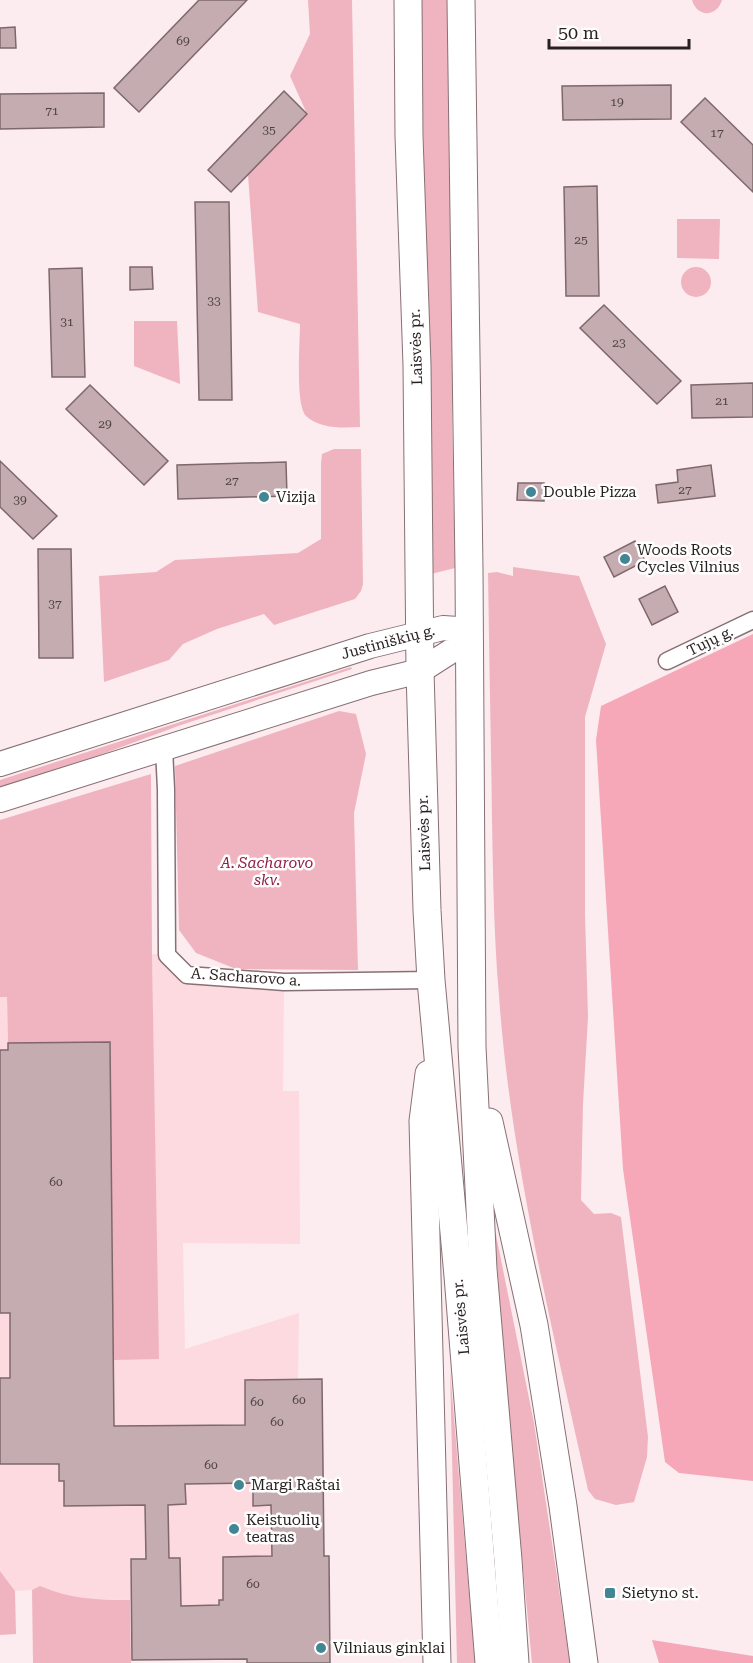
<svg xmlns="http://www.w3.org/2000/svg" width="753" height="1663" font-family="'Roboto Serif',serif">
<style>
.built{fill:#fcdae0}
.green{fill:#f0b4c0}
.forest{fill:#f6a8b8}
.building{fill:#c4acb0;stroke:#7e686c;stroke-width:1.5;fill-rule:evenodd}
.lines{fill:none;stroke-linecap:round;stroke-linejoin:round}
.street-casing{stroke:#867074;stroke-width:19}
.secondary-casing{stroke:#867074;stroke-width:26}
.primary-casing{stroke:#867074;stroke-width:29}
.street{stroke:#fff;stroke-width:16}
.secondary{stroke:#fff;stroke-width:24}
.primary{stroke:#fff;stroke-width:27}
.poi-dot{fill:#428595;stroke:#fefefe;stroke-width:2}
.labels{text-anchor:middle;stroke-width:5;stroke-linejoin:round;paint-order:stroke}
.number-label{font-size:12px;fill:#4f4244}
.street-label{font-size:15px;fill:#281f20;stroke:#fefefe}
.poi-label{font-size:15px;fill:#281f20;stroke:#fefefe;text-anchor:start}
.park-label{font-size:15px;font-style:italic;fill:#8f2046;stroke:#fefefe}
</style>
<rect width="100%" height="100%" fill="#fcecef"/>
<polygon class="built" points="152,954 167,955 187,975 284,982 283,1091 299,1091 300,1244 183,1243 185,1349 299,1313 298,1379 322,1379 324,1556 329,1556 330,1663 247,1663 247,1659 132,1660 130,1600 85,1599 54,1593 40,1586 32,1590 15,1591 0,1571 0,997 7,997 8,1043 110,1042 113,1359 158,1359"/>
<g class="green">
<path d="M 308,0 L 352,0 L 360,427 C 342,428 320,429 306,416 C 295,405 300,342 300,324 L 258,312 L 248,175 L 307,114 L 290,76 L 310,34 Z"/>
<polygon points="421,0 451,0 455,297 452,414 455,568 431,574"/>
<path d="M 692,0 L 722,0 C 717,17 697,18 692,0 Z"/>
<polygon points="677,219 720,219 719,259 677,258"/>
<circle cx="696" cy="282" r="15"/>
<polygon points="134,321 177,321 180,384 134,366"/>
<polygon points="334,449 361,449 363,584 361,591 355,599 274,625 264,614 217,629 183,644 169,660 104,682 99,576 156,572 175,560 298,553 321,539 321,463 322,454"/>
<path d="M 513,567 L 579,576 L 606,644 L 585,717 L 585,915 L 588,1017 L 583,1104 L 581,1200 L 594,1214 L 611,1213 L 621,1217 L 648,1437 L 647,1457 L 634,1502 L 616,1505 L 595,1499 L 588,1490 C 552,1327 511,1163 499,996 C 494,937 493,878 492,819 C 491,737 489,655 488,573 L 497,572 L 513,576 Z"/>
<polygon points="351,667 352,669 181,725 70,766 0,788 0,780"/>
<polygon points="339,711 356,714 366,754 354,813 358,970 236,969 196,953 179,930 175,766"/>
<polygon points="151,774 152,954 159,1359 113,1360 110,1042 8,1043 7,997 0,997 0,820"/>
<polygon points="494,1225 534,1423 570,1663 532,1663 509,1419"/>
<polygon points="450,1371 475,1663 457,1663"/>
<polygon points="0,1571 15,1591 16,1634 0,1635"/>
<path d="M 40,1586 C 69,1599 99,1600 130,1600 L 131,1663 L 33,1663 L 32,1590 Z"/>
</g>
<g class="forest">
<polygon points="753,634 753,1481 679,1473 665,1462 623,1169 596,740 601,706"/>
<polygon points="652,1640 753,1656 753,1663 659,1663"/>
</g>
<g class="building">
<polygon points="199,0 247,0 139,112 114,88"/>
<polygon points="15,27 16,48 0,48 0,28"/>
<polygon points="671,85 671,119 563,120 562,86"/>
<polygon points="284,91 307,114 231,192 208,170"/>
<polygon points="104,93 104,127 0,129 0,94"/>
<polygon points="705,98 753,145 753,192 681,122"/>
<polygon points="597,186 599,296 566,296 564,187"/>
<polygon points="195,202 229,202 232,400 199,400"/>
<polygon points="130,267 152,267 153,289 130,290"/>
<polygon points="82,268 85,377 52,377 49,269"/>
<polygon points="604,305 681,381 657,404 580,328"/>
<polygon points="753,383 753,417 692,418 691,385"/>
<polygon points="90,385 168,461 144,485 66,409"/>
<polygon points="0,461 57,516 33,539 0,507"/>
<polygon points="286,462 287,496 178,499 177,465"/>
<polygon points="711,465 715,496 658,503 656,485 678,482 677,470"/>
<polygon points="518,483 544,483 544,501 517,500"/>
<polygon points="635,541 645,561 614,577 604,557"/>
<polygon points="38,549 71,549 73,658 39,658"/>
<polygon points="665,586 678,612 652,625 639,599"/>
<path d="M 110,1042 L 114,1426 L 245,1425 L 245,1380 L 322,1379 L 324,1556 L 329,1556 L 330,1663 L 247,1663 L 247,1659 L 132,1660 L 131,1559 L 146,1559 L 145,1505 L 64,1506 L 64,1481 L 59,1481 L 59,1464 L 0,1464 L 0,1378 L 10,1378 L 10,1313 L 0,1313 L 0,1050 L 8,1050 L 8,1043 ZM 253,1483 L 253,1506 L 271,1505 L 272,1556 L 223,1557 L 223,1600 L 219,1600 L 219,1605 L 181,1606 L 180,1558 L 169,1558 L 168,1505 L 186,1504 L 185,1484 Z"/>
</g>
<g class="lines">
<g class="street-casing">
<g id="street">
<polyline points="667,661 753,620"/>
<polyline points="164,749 166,789 167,955 187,975 284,982 431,980"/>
</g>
</g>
<g class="secondary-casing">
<polyline id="secondary" points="0,764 370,646 443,628 458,629 469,634 456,648 420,671 371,683 0,800"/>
</g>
<g class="primary-casing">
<g id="primary">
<polyline points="408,0 409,136 417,365 420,671 427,910 431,980 458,1276 489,1663"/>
<polyline points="461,0 469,569 472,1047 483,1269 508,1560 515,1663"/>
<polyline points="429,1074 423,1121 437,1663"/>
<polyline points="489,1122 534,1325 563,1506 584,1663"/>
</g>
</g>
<use href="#street" class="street"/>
<use href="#secondary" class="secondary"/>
<use href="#primary" class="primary"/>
</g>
<g class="poi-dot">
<circle cx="531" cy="492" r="6"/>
<circle cx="264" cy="497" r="6"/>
<circle cx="625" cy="559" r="6"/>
<circle cx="239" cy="1485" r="6"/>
<circle cx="234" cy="1529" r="6"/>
<rect x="604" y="1587" width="12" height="12" rx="3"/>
<circle cx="321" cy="1648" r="6"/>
</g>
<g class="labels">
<g class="number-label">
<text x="183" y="45">69</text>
<text x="617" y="106">19</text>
<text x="52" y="115">71</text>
<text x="269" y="134">35</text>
<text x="717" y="137">17</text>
<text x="581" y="244">25</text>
<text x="214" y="305">33</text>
<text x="67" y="326">31</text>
<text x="619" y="347">23</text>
<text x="722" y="405">21</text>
<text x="105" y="428">29</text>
<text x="232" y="485">27</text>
<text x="685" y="494">27</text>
<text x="20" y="504">39</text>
<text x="55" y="608">37</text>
<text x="56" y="1186">60</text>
<text x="299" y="1404">60</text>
<text x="257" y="1406">60</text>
<text x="277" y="1426">60</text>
<text x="211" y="1469">60</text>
<text x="253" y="1588">60</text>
</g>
<g class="street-label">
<text transform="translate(416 347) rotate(-92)" y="5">Laisvės pr.</text>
<text transform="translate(710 641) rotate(-26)" y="5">Tujų g.</text>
<text transform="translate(388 642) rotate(-15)" y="5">Justiniškių g.</text>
<text transform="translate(424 833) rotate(-92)" y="5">Laisvės pr.</text>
<text transform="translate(246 977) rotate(4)" y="5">A. Sacharovo a.</text>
<text transform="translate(461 1317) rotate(-95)" y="5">Laisvės pr.</text>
</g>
<g class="poi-label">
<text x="543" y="497">Double Pizza</text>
<text x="276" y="502">Vizija</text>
<text x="637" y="555">Woods Roots<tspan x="637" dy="17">Cycles Vilnius</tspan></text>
<text x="251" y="1490">Margi Raštai</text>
<text x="246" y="1525">Keistuolių<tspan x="246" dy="17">teatras</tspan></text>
<text x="622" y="1598">Sietyno st.</text>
<text x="333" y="1653">Vilniaus ginklai</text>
</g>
<g class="park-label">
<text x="267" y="868">A. Sacharovo<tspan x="267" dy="17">skv.</tspan></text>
</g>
</g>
<path d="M549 39v9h140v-9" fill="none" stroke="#281f20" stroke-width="3"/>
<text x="558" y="39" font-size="18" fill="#281f20" stroke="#fefefe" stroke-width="4.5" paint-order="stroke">50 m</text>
</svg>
